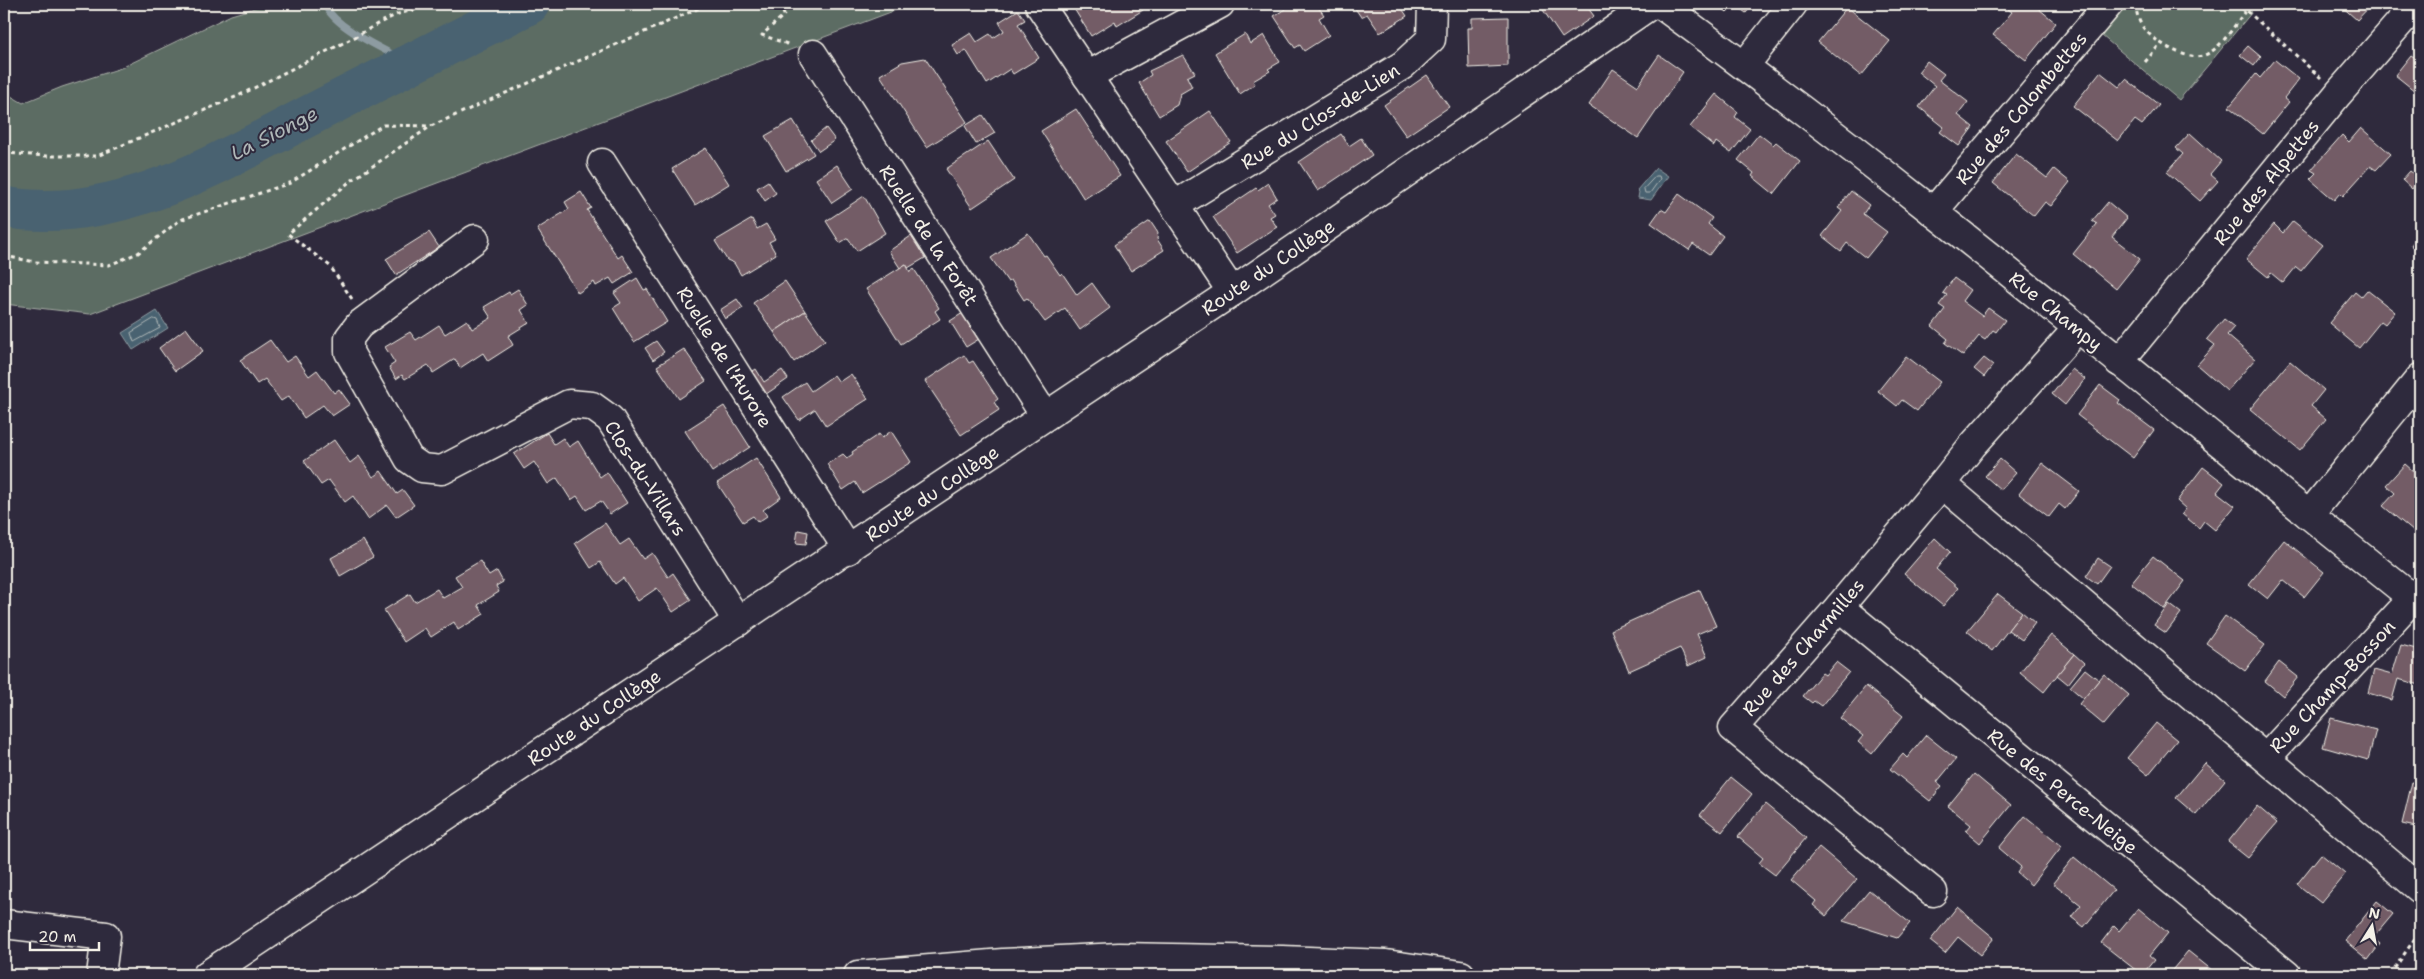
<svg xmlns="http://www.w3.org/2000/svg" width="2424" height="979" font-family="'Shantell Sans',sans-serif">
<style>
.green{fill:#5c6c63;stroke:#a8aea6}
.water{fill:#496271;stroke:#8d9ba1}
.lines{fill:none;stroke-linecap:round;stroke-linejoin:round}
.shore{stroke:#b0b8b8;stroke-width:1}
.stream{stroke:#8d9ba1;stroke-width:7}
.river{stroke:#496271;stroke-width:41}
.building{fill:#735b66;stroke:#f4f1e8}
.minor-casing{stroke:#f4f1e8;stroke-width:31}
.highway-casing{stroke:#f4f1e8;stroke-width:31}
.path{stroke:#f4f1e8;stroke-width:3;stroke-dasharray:4 4;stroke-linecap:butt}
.minor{stroke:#2f2a3d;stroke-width:28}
.highway{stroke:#2f2a3d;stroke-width:28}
.labels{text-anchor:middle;stroke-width:4;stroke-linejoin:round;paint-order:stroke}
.street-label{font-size:19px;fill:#f4f1e8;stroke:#2f2a3d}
.water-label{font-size:20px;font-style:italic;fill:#b0b8b8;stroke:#2f2a3d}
</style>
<rect width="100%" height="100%" fill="#2f2a3d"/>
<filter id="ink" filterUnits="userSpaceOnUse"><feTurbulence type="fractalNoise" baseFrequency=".02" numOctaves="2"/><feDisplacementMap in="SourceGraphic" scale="10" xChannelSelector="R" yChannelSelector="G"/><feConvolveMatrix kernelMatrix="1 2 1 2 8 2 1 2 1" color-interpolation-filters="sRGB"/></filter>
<g filter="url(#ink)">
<g class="green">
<polygon points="268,4 912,4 90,314 4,304 4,92 23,103 62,87 121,68 231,15"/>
<polygon points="2118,4 2241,4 2252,12 2179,100 2096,31"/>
</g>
<g class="water">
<polygon points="1656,168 1668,176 1651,200 1638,198 1639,192 1637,190"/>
<polygon points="157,311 168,328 133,350 122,333"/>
</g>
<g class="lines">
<g class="shore">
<polygon points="1656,176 1659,176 1660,179 1650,193 1645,193 1644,189"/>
<polygon points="154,319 157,320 160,328 134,342 131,333"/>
</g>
<path class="stream" d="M 324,4 C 337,30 386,50 411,64"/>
<path class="river" d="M 4,207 C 117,227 223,160 320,110 C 389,75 459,39 529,4"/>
</g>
<g class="building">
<polygon points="1071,4 1139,4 1143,10 1117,26 1115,21 1091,36"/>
<polygon points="1293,4 1316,4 1324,15 1319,18 1329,35 1304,51 1300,45 1295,48 1274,16"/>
<polygon points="1352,4 1399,4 1407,16 1380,33 1367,14 1361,17"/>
<polygon points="1539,4 1585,4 1594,16 1562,38"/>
<polygon points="1717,4 1733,4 1727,12"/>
<polygon points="1734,4 1753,4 1746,13"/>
<polygon points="2012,4 2033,4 2056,23 2026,60 1993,35 2012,12 2008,9"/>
<polygon points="2339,4 2372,4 2357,20"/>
<polygon points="1847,7 1890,41 1861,76 1818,42"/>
<polygon points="1018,10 1025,20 1018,24 1039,58 1013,74 1010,69 987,84 966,50 958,55 952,45 971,33 977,42 990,34 993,38 1004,31 999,22"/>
<polygon points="1508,17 1508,66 1469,68 1468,28 1472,28 1472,18"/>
<polygon points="1245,34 1250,44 1264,35 1280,62 1268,69 1270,71 1253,81 1255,84 1240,94 1215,53"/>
<polygon points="2248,46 2261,57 2254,66 2240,55"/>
<polygon points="2420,50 2420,95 2395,75 2411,55 2414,57"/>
<polygon points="1183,55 1195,73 1187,77 1192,87 1180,94 1177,105 1159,116 1139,83 1151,75 1149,71"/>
<polygon points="1659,55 1683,72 1638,138 1589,105 1613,69 1638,86"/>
<polygon points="925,58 967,122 927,147 880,75 902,62"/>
<polygon points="2275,60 2299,79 2284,98 2289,102 2263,134 2229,107 2256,74 2260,78"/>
<polygon points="1927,61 1944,74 1939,80 1968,102 1958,115 1973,127 1959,146 1940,132 1944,127 1919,107 1935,86 1918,72"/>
<polygon points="2100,72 2119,87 2126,79 2159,105 2142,125 2135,120 2118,141 2073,106"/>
<polygon points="1427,75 1449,107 1406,136 1384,105"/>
<polygon points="1716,94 1738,112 1735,117 1750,129 1731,153 1716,142 1714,146 1690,127"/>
<polygon points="1076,109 1120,176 1084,199 1041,131"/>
<polygon points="1210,111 1231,142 1187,172 1166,141"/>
<polygon points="983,115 995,133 976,144 965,126"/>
<polygon points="793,120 814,154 786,171 765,136"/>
<polygon points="826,128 835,140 819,151 811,140"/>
<polygon points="2361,128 2391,154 2376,170 2370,166 2343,196 2340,193 2334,200 2310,179 2316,173 2311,170 2342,135 2349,142"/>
<polygon points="2190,133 2221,161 2210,174 2218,181 2200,201 2167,172 2183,154 2176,148"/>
<polygon points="1341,134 1349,146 1361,138 1372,155 1318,191 1299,162"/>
<polygon points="1759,134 1773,145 1776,142 1800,161 1774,194 1752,176 1754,173 1738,160"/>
<polygon points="988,141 1014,180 972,208 946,169"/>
<polygon points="706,148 729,184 695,205 672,169"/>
<polygon points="2016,154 2047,178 2054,169 2070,182 2051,206 2045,202 2034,216 1993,183"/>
<polygon points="837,165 853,189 832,203 816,179"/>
<polygon points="2410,171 2420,179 2412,189 2402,180"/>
<polygon points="768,181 776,193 765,201 757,188"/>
<polygon points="1268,183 1277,198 1268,204 1275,214 1270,217 1277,227 1237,253 1213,217 1256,188 1258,190"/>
<polygon points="1851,191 1869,205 1863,214 1887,232 1866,258 1847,243 1841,251 1822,236 1842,211 1838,208"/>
<polygon points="581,192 591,208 587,210 618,258 622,255 633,272 614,284 610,278 596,286 594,282 578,293 537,229 569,209 565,202"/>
<polygon points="1679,194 1712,218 1708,224 1723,236 1709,255 1693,244 1689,250 1651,223 1661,209 1666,212"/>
<polygon points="864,196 885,233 857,251 848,238 840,243 826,221"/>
<polygon points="2108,202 2127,218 2112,237 2140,259 2116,289 2073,254 2097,224 2092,221"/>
<polygon points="752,219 757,229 766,224 775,239 769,242 776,254 741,275 734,263 727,260 715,241"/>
<polygon points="1150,221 1158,233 1157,239 1164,250 1131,271 1114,245"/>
<polygon points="2293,221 2323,245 2301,271 2296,267 2283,283 2271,273 2268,277 2246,259 2274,224 2283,233"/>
<polygon points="429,232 439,247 396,275 386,259"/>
<polygon points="1028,233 1044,256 1046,255 1060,275 1062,273 1077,295 1092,283 1110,308 1080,330 1065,308 1045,322 1027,298 1024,300 1011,280 1008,282 991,258"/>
<polygon points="2420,233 2420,252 2411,245"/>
<polygon points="911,236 925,258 908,268 906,264 900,268 889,251"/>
<polygon points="906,264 910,272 914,269 939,308 935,311 940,319 901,344 866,289"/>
<polygon points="637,278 644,290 647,289 667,322 634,342 613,308 621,303 614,293"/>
<polygon points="1954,278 1970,290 1962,301 1982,316 1988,308 2005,320 1996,332 1993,330 1985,340 1979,336 1963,356 1945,343 1948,339 1932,326 1945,309 1939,305 1947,295 1943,293"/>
<polygon points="785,281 805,311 774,332 753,303"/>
<polygon points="518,289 528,305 521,310 529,323 508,336 513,345 488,361 483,353 460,368 455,359 433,373 428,365 405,379 402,375 396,379 389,367 395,363 385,347 410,332 416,340 439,325 445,334 467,320 472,329 491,318 484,307 509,292 510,294"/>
<polygon points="2367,290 2395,312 2385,324 2381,321 2359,348 2329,323 2355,292 2361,297"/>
<polygon points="737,299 743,308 725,319 720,310"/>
<polygon points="805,311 825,340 794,362 774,332"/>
<polygon points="963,313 979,339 966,347 950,321"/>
<polygon points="2224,319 2234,327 2227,335 2255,359 2227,391 2197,365 2215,345 2207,339"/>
<polygon points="186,328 203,351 175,371 159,348"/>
<polygon points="270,340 286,362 295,356 309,376 317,370 334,393 339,389 350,404 332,416 323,405 304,418 289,396 281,401 265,379 257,384 240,360"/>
<polygon points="656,341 664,352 653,360 645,348"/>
<polygon points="684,349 706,381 679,399 657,366"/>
<polygon points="964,355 969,363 973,361 998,399 994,402 999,410 961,435 925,381"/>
<polygon points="1906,356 1940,382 1917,411 1902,400 1897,406 1878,391"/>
<polygon points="1984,358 1993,365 1984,377 1974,369"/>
<polygon points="2290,361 2324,390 2311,406 2326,419 2300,450 2250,409"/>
<polygon points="756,369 764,382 782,370 788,379 759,399 744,377"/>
<polygon points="2072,369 2085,379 2065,405 2052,394"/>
<polygon points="851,374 868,399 826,426 815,409 799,420 783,397 805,382 811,391 834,375 839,382"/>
<polygon points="2100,385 2120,400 2118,403 2154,430 2133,458 2077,415"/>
<polygon points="724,406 750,447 712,472 685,431"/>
<polygon points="891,431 911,462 862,493 855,482 843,490 827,464 843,454 847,458 853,454 852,452 879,434 882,438"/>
<polygon points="547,433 554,444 563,438 569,447 578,441 600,477 607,472 627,503 610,514 601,501 586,510 577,496 571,500 557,478 548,484 534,462 524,469 514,454"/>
<polygon points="334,440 350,463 359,456 373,477 381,471 397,494 403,490 414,505 396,517 387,505 368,519 353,496 345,502 329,480 321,485 304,461"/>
<polygon points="756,458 781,497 763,510 767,516 758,522 753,516 743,522 717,483"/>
<polygon points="2000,459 2016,473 2001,490 1985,476"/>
<polygon points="2042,463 2079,491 2065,509 2059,504 2049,517 2019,494"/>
<polygon points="2405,464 2420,477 2420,525 2414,532 2383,506 2395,493 2386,485"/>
<polygon points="2203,467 2224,483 2217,492 2235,506 2215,530 2204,521 2199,528 2182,514 2186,509 2177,501"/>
<polygon points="605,523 620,545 629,539 643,559 652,553 668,577 673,573 691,600 673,612 657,588 638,601 623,578 615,584 600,562 591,568 575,543"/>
<polygon points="798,530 808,532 806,544 796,543"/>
<polygon points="1935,538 1950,552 1936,569 1958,588 1943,606 1904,574"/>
<polygon points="363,540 373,557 340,576 331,558"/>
<polygon points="2284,540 2324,572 2304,597 2283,580 2268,599 2249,584"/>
<polygon points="2153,556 2185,581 2164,609 2131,583"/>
<polygon points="2098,558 2110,566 2097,584 2086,576"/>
<polygon points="480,561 489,576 497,571 503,582 496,586 499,592 478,605 484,614 458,630 454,622 431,637 425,628 404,642 384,610 410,594 415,602 437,589 443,598 462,587 455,576"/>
<polygon points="1700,590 1716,626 1697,634 1707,657 1688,666 1680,648 1629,671 1611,630"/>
<polygon points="1998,594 2022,612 1992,651 1967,631"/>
<polygon points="2169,604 2181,613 2166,633 2154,625"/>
<polygon points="2022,612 2035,623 2022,640 2008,630"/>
<polygon points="2225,616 2265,645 2245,671 2206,643"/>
<polygon points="2051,635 2074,654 2044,692 2020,672"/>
<polygon points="2401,645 2420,650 2420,685 2398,679 2392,700 2368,693 2374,670 2392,675"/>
<polygon points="2074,654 2084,663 2068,684 2057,675"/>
<polygon points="1836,662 1849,672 1821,706 1814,701 1812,703 1803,696 1822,673 1825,675"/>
<polygon points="2279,662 2298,677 2283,696 2265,681"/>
<polygon points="2085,669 2099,680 2084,699 2070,687"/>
<polygon points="2104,674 2129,695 2104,725 2079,704"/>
<polygon points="1866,686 1903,716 1872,754 1858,742 1863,736 1840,718"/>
<polygon points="2331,718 2376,730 2368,760 2323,747"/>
<polygon points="2156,723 2177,740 2148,775 2127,758"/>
<polygon points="1926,735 1956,759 1937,782 1942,786 1930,801 1890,769 1903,754 1907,758"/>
<polygon points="2205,763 2225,780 2196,815 2176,798"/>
<polygon points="1974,774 2011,805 1980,843 1966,831 1971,825 1948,806"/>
<polygon points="1731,777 1752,794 1722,832 1700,815"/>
<polygon points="2412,782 2420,784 2420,828 2402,824"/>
<polygon points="1765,804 1806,838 1775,875 1759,863 1763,858 1738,837"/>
<polygon points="2257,806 2277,823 2248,858 2228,842"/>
<polygon points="2025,816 2062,846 2031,885 2017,873 2021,867 1999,848"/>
<polygon points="1819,847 1857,879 1826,916 1813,905 1816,901 1791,880"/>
<polygon points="2321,854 2345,874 2321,903 2297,884"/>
<polygon points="2074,857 2114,890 2084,927 2071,917 2081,905 2053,883"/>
<polygon points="1869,890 1910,923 1897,938 1843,921"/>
<polygon points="2377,901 2393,914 2373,938 2380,944 2368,960 2345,941"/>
<polygon points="1957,907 1994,938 1980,955 1958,937 1945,953 1930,941"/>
<polygon points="2138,908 2168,933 2149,956 2154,960 2142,975 2101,943 2114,926 2119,931"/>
<polygon points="2188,951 2218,975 2168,975"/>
</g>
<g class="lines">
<g class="minor-casing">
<g id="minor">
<polyline points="1039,4 1232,292"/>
<path d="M 1660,4 C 1883,166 2095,342 2309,515 L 2420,378"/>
<polyline points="813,54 1045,416"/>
<polyline points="1745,65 1793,4"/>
<polyline points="1087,76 1220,4"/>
<polyline points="602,163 848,550"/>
<polyline points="1175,205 1403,65 1431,39 1432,4"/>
<polyline points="1933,212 2109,4"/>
<polyline points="475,239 359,325 349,338 349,352 409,459 422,468 442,470 569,404 592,406 610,419 738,622"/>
<polyline points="2077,329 1972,446 1942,484 2420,889"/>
<polyline points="2119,362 2338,94 2416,4"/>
<polyline points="2309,515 2420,604"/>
<polyline points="1839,607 2287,975"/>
<polyline points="2267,757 2413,598"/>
<polyline points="1933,892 1733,728 1839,607 1942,484"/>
<polyline points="4,924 106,936 101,975"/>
<polyline points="207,975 1232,292 1652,4"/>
</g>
</g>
<g class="highway-casing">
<polyline id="highway" points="858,975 1003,963 1119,957 1283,960 1386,964 1461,975"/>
</g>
<g class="path">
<polyline points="781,4 784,15 762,35 790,45"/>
<path d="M 2136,4 C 2136,12 2138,19 2142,26 C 2151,40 2188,63 2205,55 C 2222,48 2235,24 2246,10"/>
<polyline points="2233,4 2246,10 2321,78"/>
<polyline points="2145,62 2161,43"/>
<polyline points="4,153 46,156 97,156 238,96 355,37 379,23 398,14 418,9 425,4"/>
<polyline points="4,256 35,262 109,265 138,253 180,220 290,183 383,125 431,126"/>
<polyline points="352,299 330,266 288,234 348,183 431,126 708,4"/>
<polyline points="2390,975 2420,931"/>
</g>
<use href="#minor" class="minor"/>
<use href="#highway" class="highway"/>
</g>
</g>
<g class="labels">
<g class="street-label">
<text transform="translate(2021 108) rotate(-50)" y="7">Rue des Colombettes</text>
<text transform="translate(1320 116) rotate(-32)" y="7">Rue du Clos-de-Lien</text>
<text transform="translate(2266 182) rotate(-51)" y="7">Rue des Alpettes</text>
<text transform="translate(929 235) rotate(57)" y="7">Ruelle de la Forêt</text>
<text transform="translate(1268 267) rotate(-34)" y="7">Route du Collège</text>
<text transform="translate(2056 311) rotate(39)" y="7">Rue Champy</text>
<text transform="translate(725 357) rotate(58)" y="7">Ruelle de l'Aurore</text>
<text transform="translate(646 478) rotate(57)" y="7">Clos-du-Villars</text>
<text transform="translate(932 493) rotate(-34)" y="7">Route du Collège</text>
<text transform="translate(1803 647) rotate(-49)" y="7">Rue des Charmilles</text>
<text transform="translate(2332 686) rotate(-47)" y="7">Rue Champ-Bosson</text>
<text transform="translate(594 717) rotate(-34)" y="7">Route du Collège</text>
<text transform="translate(2063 791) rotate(39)" y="7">Rue des Perce-Neige</text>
</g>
<g class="water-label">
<text transform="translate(274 133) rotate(-27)" y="7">La Sionge</text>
</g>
</g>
<rect width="2424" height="979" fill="none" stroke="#2f2a3d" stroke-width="20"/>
<rect x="10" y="10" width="2404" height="959" fill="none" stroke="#f4f1e8" stroke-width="2" filter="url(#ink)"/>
<g transform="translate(2372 926) rotate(11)" stroke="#2f2a3d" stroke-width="4" paint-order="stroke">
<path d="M0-4L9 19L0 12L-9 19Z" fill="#f4f1e8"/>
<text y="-8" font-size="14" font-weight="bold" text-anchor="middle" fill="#f4f1e8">N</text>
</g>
<path d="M30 942v8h69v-8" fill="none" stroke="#f4f1e8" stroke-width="2.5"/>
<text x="38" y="942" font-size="15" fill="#f4f1e8" stroke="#2f2a3d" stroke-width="4" paint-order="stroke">20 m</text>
</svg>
